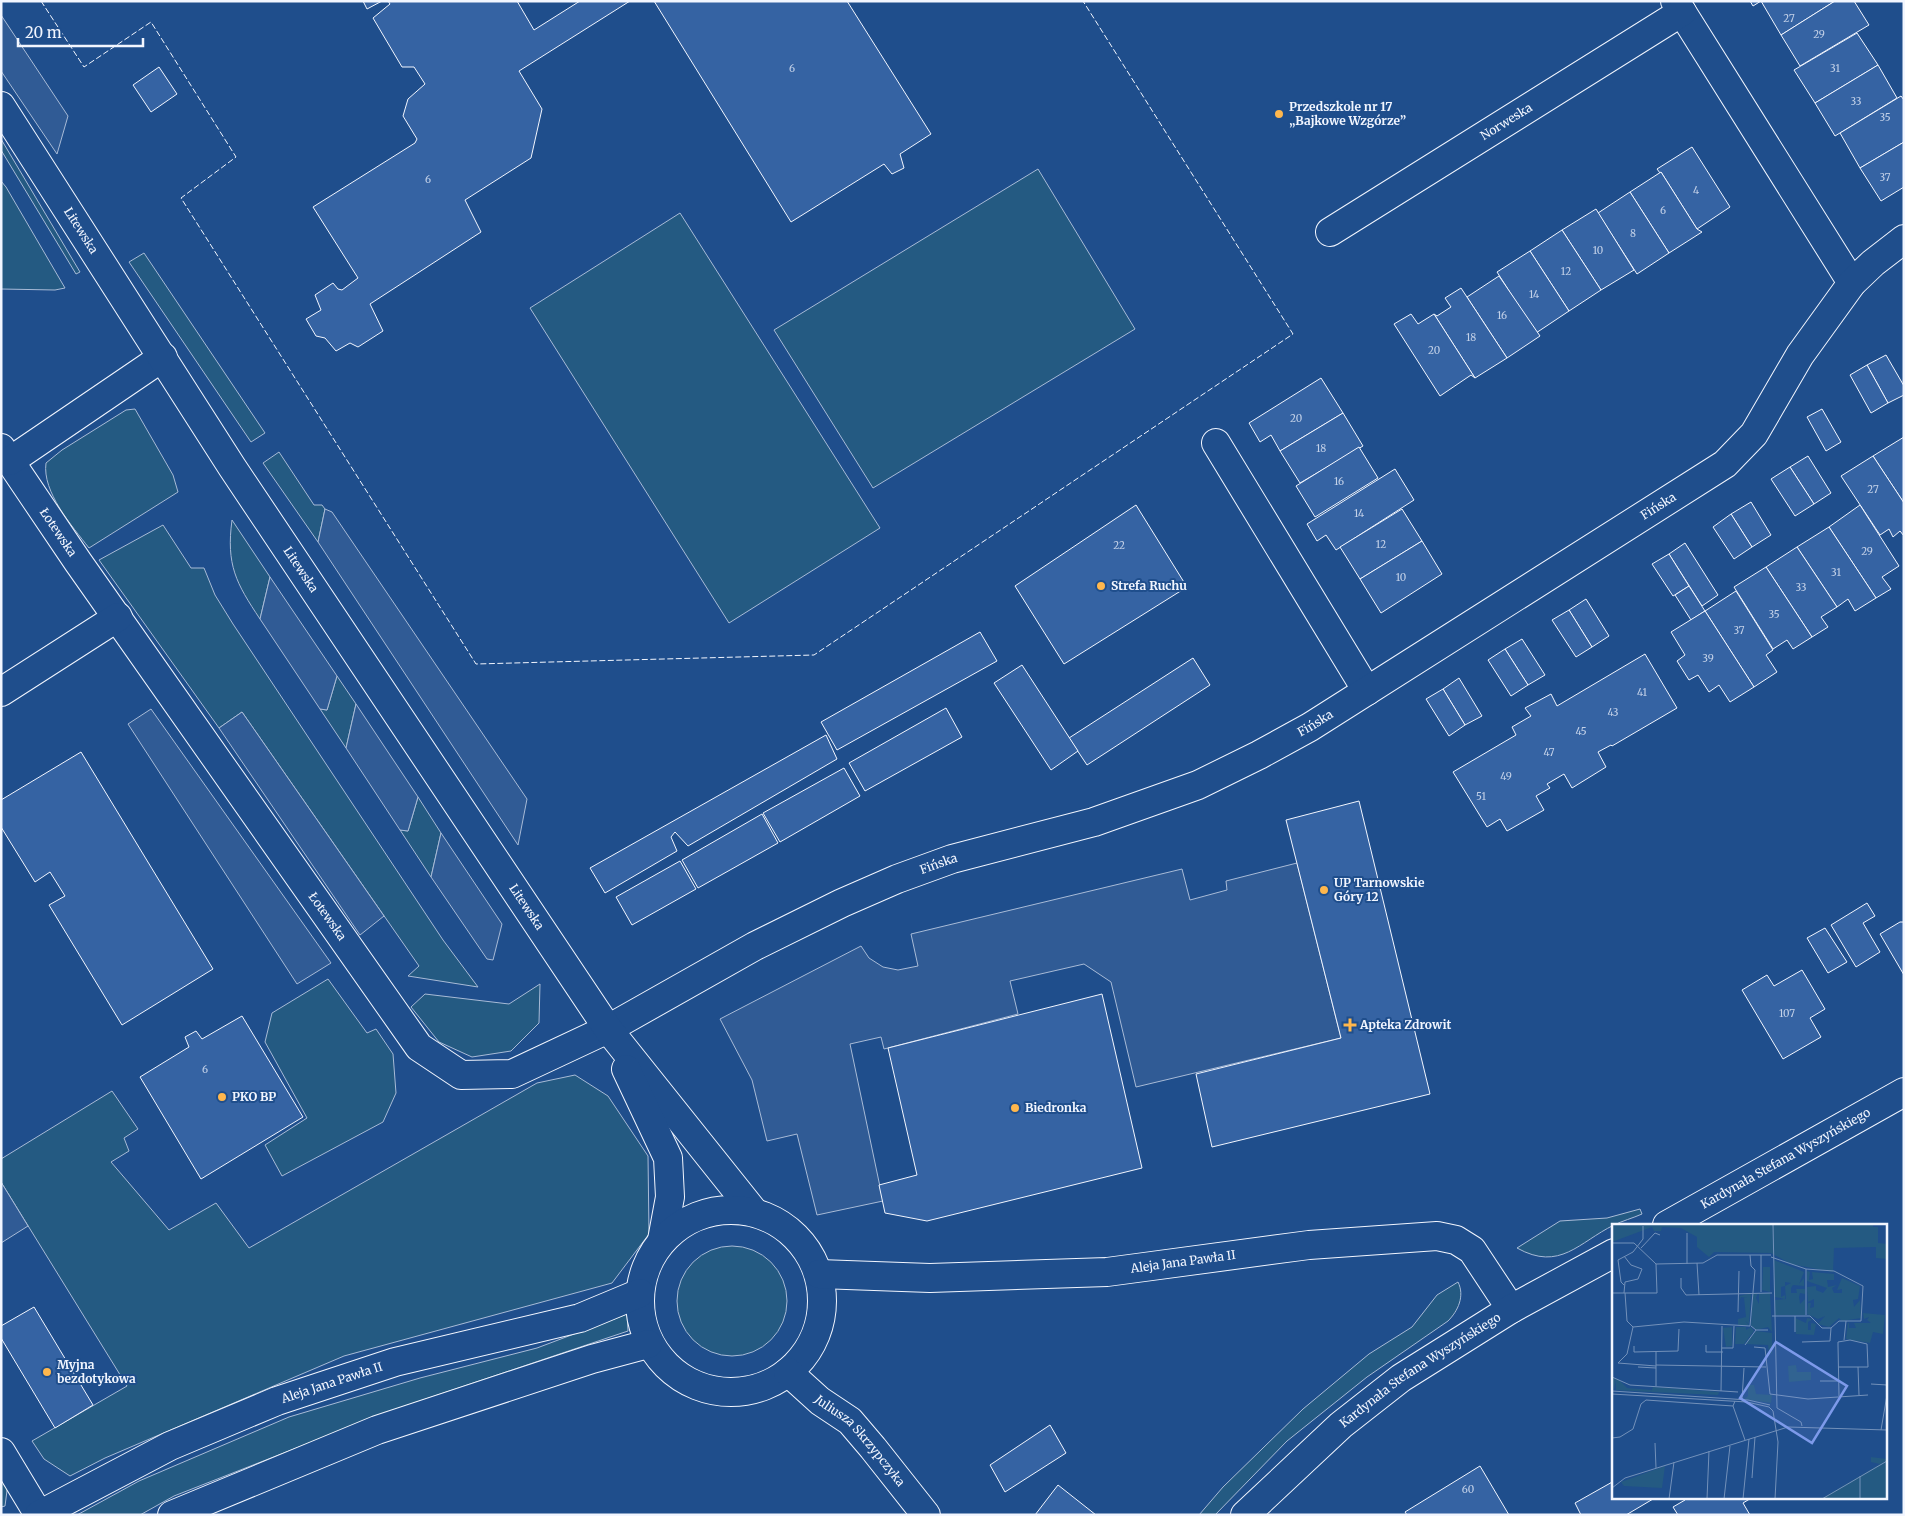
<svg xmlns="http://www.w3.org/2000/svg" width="1905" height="1516" font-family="Merriweather,serif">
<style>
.green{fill:#245a82;stroke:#a8bbd7}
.parking{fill:#305b95;stroke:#a8bbd7}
.building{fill:#3563a3;stroke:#f2f6ff}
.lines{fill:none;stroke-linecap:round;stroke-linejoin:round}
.street-casing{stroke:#f2f6ff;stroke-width:30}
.secondary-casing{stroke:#f2f6ff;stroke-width:30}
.street{stroke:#1f4e8c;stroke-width:28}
.secondary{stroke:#1f4e8c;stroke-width:28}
.fence{stroke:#f2f6ff;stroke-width:1;stroke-dasharray:6 2.5;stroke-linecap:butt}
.poi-dot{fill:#ffb74d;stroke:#1f4e8c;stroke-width:2}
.labels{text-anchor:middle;stroke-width:4;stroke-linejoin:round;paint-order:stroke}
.number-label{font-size:10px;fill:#c3d1e8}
.poi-label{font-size:12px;font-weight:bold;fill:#f2f6ff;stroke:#1f4e8c;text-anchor:start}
.street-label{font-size:12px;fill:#f2f6ff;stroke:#1f4e8c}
.inset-road{fill:none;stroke:#7391ba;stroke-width:1}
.view{fill:#7d9aea;fill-opacity:0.15;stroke:#7d9aea;stroke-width:2.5}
.inset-edge{fill:none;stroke:#f2f6ff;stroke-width:2.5}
</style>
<rect width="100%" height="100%" fill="#1f4e8c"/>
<g class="green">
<polygon points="1,139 80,272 76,274 1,150"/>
<polygon points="1038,169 1135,329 873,488 774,330"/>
<polygon points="1,181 6,187 65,288 55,290 1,289"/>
<polygon points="680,213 880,528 729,623 530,308"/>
<polygon points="144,253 265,433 251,442 129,262"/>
<path d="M 135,409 L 173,475 L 178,492 L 89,548 C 72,526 42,492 46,463 L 62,450 L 126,410 Z"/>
<polygon points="279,452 314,505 322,505 325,509 318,542 263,463"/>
<path d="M 232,520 L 270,577 L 260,619 C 236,583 226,565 232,520 Z"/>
<polygon points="163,525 191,568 204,568 215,595 233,624 443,940 478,987 408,976 419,966 242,712 219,728 99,560"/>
<polygon points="337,676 356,704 346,748 320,709 327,710"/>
<polygon points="418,797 441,833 431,877 400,830 408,831"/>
<polygon points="328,979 367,1033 376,1029 393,1054 396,1093 383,1122 282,1176 265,1145 307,1118 265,1042 272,1013"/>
<polygon points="540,984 539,1023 511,1051 472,1057 439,1042 411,1007 425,994 509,1004"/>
<polygon points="575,1075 608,1096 648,1156 649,1234 612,1283 344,1356 105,1458 70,1476 44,1459 32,1441 127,1386 1,1182 1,1159 112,1091 138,1129 124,1138 129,1151 111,1162 169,1230 216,1203 249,1248 537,1083"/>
<path d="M 1640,1209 L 1642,1214 C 1633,1218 1622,1221 1614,1225 C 1579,1242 1560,1272 1517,1248 L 1560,1221 L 1607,1218 Z"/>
<circle cx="732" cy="1301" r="55"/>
<path d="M 1458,1282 C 1465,1296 1458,1311 1448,1321 L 1367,1377 L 1287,1441 L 1215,1515 L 1199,1515 L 1223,1487 L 1303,1409 L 1369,1354 L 1412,1327 L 1437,1295 Z"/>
<polygon points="627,1314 628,1331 396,1409 174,1496 140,1515 77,1515 139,1481 289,1417 420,1378 537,1348"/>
<polygon points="1,1472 8,1483 5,1506 1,1507"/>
</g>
<g class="parking">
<polygon points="1,15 68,116 57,154 1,71"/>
<polygon points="325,509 332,512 527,799 518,845 318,542"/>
<polygon points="270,577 337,676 327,710 320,709 260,619"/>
<polygon points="356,704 418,797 408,831 400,830 346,748"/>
<polygon points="151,709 331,963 297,984 128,724"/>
<polygon points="242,712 384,916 360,935 219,728"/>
<polygon points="441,833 502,924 493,960 487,959 431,877"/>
<polygon points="1297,863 1341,1038 1136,1087 1111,982 1084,964 1010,981 1018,1014 884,1049 881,1037 850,1044 883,1201 817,1215 797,1134 767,1141 752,1080 720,1019 861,946 869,958 883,967 898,970 918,966 911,934 1182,869 1190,900 1227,890 1226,881"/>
<polygon points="1,1182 28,1226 1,1243"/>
</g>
<g class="building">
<polygon points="363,1 382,1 367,9"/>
<polygon points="388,1 517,1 534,30 580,1 630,1 519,71 542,109 531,158 465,200 481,232 370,304 383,331 358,347 350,343 336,351 325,338 316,336 306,319 321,310 315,295 333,283 338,289 342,290 358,278 313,207 415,143 417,139 403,116 408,99 425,84 414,67 402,67 373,18 390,4"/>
<polygon points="654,1 847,1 931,134 900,154 904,168 892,174 884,164 791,222"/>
<polygon points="1750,1 1761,1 1753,6"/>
<polygon points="1761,1 1835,1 1781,35"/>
<polygon points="1835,1 1854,1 1869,25 1800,66 1781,35"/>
<polygon points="1857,33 1878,65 1815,103 1794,70"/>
<polygon points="1878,65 1897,98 1835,136 1815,103"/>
<polygon points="159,67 177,94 151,112 133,85"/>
<polygon points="1901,96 1904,100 1904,142 1860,168 1840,133"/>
<polygon points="1904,142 1904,187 1881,201 1860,168"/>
<polygon points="1692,147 1730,207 1697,229 1661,172 1660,173 1657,169"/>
<polygon points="1661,172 1697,229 1702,232 1669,253 1630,192"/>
<polygon points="1630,192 1669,253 1637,274 1598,213"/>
<polygon points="1596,209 1634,270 1601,290 1562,230"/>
<polygon points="1562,230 1601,290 1569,311 1530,251"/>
<polygon points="1530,251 1569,311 1536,333 1497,272"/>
<polygon points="1499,276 1540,336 1507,358 1467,297"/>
<polygon points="1461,288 1507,358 1475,378 1434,314 1437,316 1451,307 1445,298"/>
<polygon points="1411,314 1418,324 1434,314 1475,378 1471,375 1440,396 1394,324"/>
<polygon points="1886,355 1904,386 1904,395 1888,403 1867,365"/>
<polygon points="1867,365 1888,403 1871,413 1850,375"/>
<polygon points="1321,378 1343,413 1280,451 1271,435 1260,442 1249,423"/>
<polygon points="1822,409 1841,442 1826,451 1807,417"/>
<polygon points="1343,413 1363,446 1300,483 1280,451"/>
<polygon points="1904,437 1904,503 1873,456"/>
<polygon points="1359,447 1378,478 1315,517 1296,486"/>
<polygon points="1808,456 1831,493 1814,504 1790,467"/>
<polygon points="1873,456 1904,503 1904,536 1900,531 1893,537 1889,529 1880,535 1841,476"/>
<polygon points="1790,467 1814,504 1795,516 1771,479"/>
<polygon points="1395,469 1414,500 1336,550 1326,535 1317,541 1307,524"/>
<polygon points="1751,502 1771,535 1752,547 1731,514"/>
<polygon points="1136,505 1187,587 1064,664 1015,586"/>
<polygon points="1860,505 1899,566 1882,577 1891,589 1876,598 1829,527"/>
<polygon points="1402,509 1422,541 1360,579 1340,547"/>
<polygon points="1731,514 1752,547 1734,559 1713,527"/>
<polygon points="1829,527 1876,598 1855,611 1848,599 1837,607 1797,547"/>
<polygon points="1422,541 1442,574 1381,613 1360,579"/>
<polygon points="1685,543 1718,595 1702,606 1669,554"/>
<polygon points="1797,547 1837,607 1821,617 1828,627 1812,637 1766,567"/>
<polygon points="1669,554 1689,586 1673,596 1652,564"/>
<polygon points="1766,567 1812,637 1793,649 1787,640 1773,649 1734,587"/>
<polygon points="1689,586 1705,611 1691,620 1675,595"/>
<polygon points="1736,591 1773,650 1766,655 1777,672 1754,687 1705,611"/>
<polygon points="1586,599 1609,636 1592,647 1569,610"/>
<polygon points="1569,610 1592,647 1576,657 1552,620"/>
<polygon points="1705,611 1754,687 1730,702 1719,685 1709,692 1698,675 1689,680 1677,661 1685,655 1671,632"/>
<polygon points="980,632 997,661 837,750 821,722"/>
<polygon points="1522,639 1545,675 1528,685 1505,649"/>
<polygon points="1505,649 1528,685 1511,696 1488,660"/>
<polygon points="1645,654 1677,708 1612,746 1611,745 1598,752 1606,767 1572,788 1564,774 1547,784 1550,788 1536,796 1544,810 1507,831 1500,819 1487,827 1453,772 1516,735 1512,727 1531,716 1525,708 1551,694 1557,706"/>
<polygon points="1193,658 1210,685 1087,765 1069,738"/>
<polygon points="1022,665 1078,751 1051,770 994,683"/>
<polygon points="1459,678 1482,716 1465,725 1443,689"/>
<polygon points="1443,689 1465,725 1449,736 1426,699"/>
<polygon points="946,708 962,737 865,791 849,763"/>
<polygon points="826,735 837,759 688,846 675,832 671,837 677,851 605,893 590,868"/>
<polygon points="81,752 213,969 122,1025 49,905 65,896 50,872 35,882 1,827 1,800"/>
<polygon points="844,768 860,796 780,842 763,813"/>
<polygon points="1359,801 1430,1094 1212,1147 1196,1074 1341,1038 1286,820"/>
<polygon points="762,814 778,843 698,888 682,860"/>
<polygon points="680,861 696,889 632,925 616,897"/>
<polygon points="1867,903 1875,916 1863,923 1880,952 1856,967 1831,925"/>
<polygon points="1900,922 1904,922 1904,975 1880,934"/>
<polygon points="1825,928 1847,962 1828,973 1807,938"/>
<polygon points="1802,970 1825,1009 1810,1018 1821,1037 1783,1059 1742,990 1767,975 1774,986"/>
<polygon points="1102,994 1142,1168 927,1221 885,1213 879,1185 917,1175 888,1048"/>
<polygon points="242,1016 303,1117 201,1179 140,1077 189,1047 185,1037 196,1031 202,1039"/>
<polygon points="34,1307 93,1405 55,1428 1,1338 1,1326"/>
<polygon points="1050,1425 1066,1453 1005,1492 990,1465"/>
<polygon points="1480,1466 1509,1515 1407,1515 1405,1512"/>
<polygon points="1614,1481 1614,1497 1651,1497 1653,1499 1626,1515 1581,1515 1575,1503"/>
<polygon points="1058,1485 1096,1515 1035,1515"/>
<polygon points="1683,1497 1753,1497 1743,1503 1750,1515 1678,1515 1673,1507 1685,1500"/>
</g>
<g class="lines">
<g class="street-casing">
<g id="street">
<polyline points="1675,1 1852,283"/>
<path id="s1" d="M 1330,232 L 1682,12"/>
<polyline points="1216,443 1367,691"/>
<path id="s2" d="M 1,448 L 78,562 L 419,1047 L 461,1075 L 512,1074 L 608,1029 L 755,946 L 842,903 L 897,879 L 952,859 L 1094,822 L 1198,785 L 1259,755 L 1310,727 L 1725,464 L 1754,434 L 1800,355 L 1852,283 L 1873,263 L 1904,239"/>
<polyline points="10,461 163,357"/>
<polyline points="1,692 118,617"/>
<polyline points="1,1452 39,1515"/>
</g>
</g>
<g class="secondary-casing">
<g id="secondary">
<path id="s3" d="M 1,106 L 232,467 L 608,1029 L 754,1212"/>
<polyline points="626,1069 668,1158 670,1197 662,1240"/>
<circle cx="731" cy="1301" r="91"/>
<path id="s4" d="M 1667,1225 L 1904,1092"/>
<path id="s5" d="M 819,1274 L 930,1278 L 1107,1272 L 1309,1245 L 1437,1236 L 1456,1240 L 1472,1250 L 1511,1309"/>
<path id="s6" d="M 788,1372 L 820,1401 L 850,1421 L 873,1448 L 926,1515"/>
<path id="s7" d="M 39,1515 L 170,1446 L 277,1401 L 395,1362 L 580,1318 L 640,1293"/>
<polyline points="172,1515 377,1430 592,1359 648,1344"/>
<path id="s8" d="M 1245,1515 L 1341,1425 L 1401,1378 L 1511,1309 L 1614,1253"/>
</g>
</g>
<use href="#street" class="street"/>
<use href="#secondary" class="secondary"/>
<polyline class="fence" points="41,1 84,67 151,22 236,157 181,198 476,664 814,655 1293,334 1083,1"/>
</g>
<g class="poi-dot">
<circle cx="1279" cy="114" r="5"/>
<circle cx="1101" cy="586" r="5"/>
<circle cx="1324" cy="890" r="5"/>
<path d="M1347.5 1017.5h5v5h5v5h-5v5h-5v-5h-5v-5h5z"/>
<circle cx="222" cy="1097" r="5"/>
<circle cx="1015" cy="1108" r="5"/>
<circle cx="47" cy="1372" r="5"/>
</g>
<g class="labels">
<g class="number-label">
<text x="1789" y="22">27</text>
<text x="1819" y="38">29</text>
<text x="792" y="72">6</text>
<text x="1835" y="72">31</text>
<text x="1856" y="105">33</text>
<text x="1885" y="121">35</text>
<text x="1885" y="181">37</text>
<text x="428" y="183">6</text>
<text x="1696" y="194">4</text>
<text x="1663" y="214">6</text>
<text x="1633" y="237">8</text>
<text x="1598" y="254">10</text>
<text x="1566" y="275">12</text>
<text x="1534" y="298">14</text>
<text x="1502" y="319">16</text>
<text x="1471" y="341">18</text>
<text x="1434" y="354">20</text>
<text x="1296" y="422">20</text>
<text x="1321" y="452">18</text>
<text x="1339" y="485">16</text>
<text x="1873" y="493">27</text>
<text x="1359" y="517">14</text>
<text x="1381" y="548">12</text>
<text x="1119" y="549">22</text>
<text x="1867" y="555">29</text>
<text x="1836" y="576">31</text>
<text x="1401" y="581">10</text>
<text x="1801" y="591">33</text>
<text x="1774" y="618">35</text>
<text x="1739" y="634">37</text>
<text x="1708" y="662">39</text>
<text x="1642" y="696">41</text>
<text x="1613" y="716">43</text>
<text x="1581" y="735">45</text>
<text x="1549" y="756">47</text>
<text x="1506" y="780">49</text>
<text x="1481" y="800">51</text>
<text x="1787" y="1017">107</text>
<text x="205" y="1073">6</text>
<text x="1468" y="1493">60</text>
</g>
<g class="poi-label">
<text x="1289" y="111">Przedszkole nr 17<tspan x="1289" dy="14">„Bajkowe Wzgórze”</tspan></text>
<text x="1111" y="590">Strefa Ruchu</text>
<text x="1334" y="887">UP Tarnowskie<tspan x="1334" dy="14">Góry 12</tspan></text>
<text x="1360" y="1029">Apteka Zdrowit</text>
<text x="232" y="1101">PKO BP</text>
<text x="1025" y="1112">Biedronka</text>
<text x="57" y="1369">Myjna<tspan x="57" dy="14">bezdotykowa</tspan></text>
</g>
<g class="street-label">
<text dy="4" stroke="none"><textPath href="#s1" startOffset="208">Norweska</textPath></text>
<text dy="4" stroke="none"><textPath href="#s3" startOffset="148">Litewska</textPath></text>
<text dy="4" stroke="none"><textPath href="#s2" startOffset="2118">Fińska</textPath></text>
<text dy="4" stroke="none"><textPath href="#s2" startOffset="102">Łotewska</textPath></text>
<text dy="4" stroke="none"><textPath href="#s3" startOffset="552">Litewska</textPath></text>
<text dy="4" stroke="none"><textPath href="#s2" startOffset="1712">Fińska</textPath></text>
<text dy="4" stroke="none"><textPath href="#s2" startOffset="1308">Fińska</textPath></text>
<text dy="4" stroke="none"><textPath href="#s3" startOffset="958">Litewska</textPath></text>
<text dy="4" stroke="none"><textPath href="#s2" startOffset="571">Łotewska</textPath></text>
<text dy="4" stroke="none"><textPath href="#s4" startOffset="136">Kardynała Stefana Wyszyńskiego</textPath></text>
<text dy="4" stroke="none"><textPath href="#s5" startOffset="365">Aleja Jana Pawła II</textPath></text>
<text dy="4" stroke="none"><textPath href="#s8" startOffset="228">Kardynała Stefana Wyszyńskiego</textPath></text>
<text dy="4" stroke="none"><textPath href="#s7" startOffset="322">Aleja Jana Pawła II</textPath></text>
<text dy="4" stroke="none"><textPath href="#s6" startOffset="100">Juliusza Skrzypczyka</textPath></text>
</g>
</g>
<g transform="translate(1612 1224)">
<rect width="275" height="275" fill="#1f4e8c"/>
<path d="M 0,0 L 261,0 L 261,3 L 266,3 L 266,19 L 275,20 L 275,35 L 264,34 L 264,23 L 222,24 L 221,48 L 179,40 L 159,29 L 102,28 L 97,33 L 85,23 L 85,13 L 69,4 L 50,3 L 49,7 L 42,7 L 40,3 L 0,18 ZM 162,36 L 192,48 L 187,60 L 192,54 L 192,62 L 181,61 L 179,64 L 179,69 L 185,69 L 184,65 L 193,65 L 193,70 L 188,69 L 187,73 L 188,80 L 193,75 L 193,91 L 163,91 L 163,76 L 174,75 L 173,62 L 179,59 L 173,58 L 173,62 L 169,63 L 169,73 L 173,71 L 173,75 L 163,73 ZM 151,43 L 158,43 L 158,68 L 150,66 ZM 195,47 L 198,48 L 197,56 L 201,55 L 200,48 L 222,50 L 222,56 L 215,56 L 216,63 L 225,61 L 220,64 L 222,69 L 230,69 L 230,65 L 225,66 L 230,54 L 248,62 L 246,75 L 241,76 L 242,83 L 248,76 L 249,94 L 230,97 L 227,94 L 217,103 L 206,100 L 213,92 L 206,95 L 195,90 L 196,79 L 199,79 L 198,84 L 202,83 L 202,75 L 196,78 L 195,63 L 204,62 L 204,66 L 211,69 L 215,64 L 195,57 ZM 139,69 L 137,100 L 133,97 L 137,101 L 126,101 L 126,95 L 134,93 L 132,74 L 135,74 L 129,73 L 127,78 L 128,72 ZM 146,69 L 144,74 L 147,80 L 147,69 L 158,69 L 160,108 L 156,103 L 144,106 L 139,102 L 141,70 ZM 251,89 L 273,91 L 271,110 L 261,108 L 258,119 L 234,115 L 236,99 L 241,99 L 237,99 L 237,104 L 244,104 L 242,99 L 259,99 L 255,96 L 257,93 L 252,95 ZM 183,94 L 194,99 L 195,94 L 201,95 L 196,98 L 196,106 L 199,106 L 199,99 L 204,100 L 202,111 L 184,110 ZM 120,103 L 120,122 L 114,123 L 111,104 ZM 124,103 L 134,103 L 134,106 L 139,103 L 142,107 L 132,120 L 123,120 ZM 144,107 L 160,109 L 160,130 L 157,128 L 156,121 L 133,120 ZM 184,141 L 185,148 L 199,148 L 199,156 L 177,158 L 176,142 ZM 0,154 L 7,156 L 15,164 L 40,166 L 38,168 L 4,166 L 4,156 L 2,166 ZM 136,161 L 142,161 L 144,170 L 160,171 L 159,179 L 132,175 L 136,172 ZM 41,163 L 107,168 L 106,171 L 39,168 ZM 259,233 L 275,235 L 275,275 L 209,275 L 268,240 L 259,238 ZM 53,242 L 50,264 L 12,262 L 9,258 Z" fill="#245a82"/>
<path class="inset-road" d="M 161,0 L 165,184M 75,9 L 75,40M 0,19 L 22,19 L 44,40 L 45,69 L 0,69M 29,24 L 43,9 L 48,11M 159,33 L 194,45 L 222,47 L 251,62 L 249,97 L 227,97 L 219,104 L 210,104 L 198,92 L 160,92M 85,39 L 87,71M 44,40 L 91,39 L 105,31 L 159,31M 194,45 L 194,91M 69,54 L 69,64 L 74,71 L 160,69M 12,61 L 9,58 L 6,36 L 21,28 L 31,15 L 31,2M 149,68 L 149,31M 12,69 L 13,58 L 26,55 L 30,45 L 19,41 L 12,32M 13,69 L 15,97 L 21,103M 126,88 L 127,47M 183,92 L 183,108M 139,102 L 144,106 L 156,106M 21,103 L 72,98 L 138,102 L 143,46 L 139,42 L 138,31M 232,116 L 234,97M 190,118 L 218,117 L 219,104M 94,121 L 94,128 L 111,128M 133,121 L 144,106M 22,122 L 22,128 L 66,127 L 67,105M 142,123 L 153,124 L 158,170 L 196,175 L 256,171M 110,124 L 121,124 L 122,102M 44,128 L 44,162M 6,139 L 15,130 L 21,103M 6,139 L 44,142M 44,141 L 154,143M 26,143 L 44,144M 226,143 L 256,143 L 255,120 L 238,116 L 226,118 L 226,121 L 227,172M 246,143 L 247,171M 0,153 L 18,161 L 126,168M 208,157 L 227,157M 259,160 L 275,161M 0,167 L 136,176 L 158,181M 109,167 L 110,102M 0,170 L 135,178 L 157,183 L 161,187M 130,175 L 132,144M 123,177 L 121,182 L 133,216M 165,184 L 189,198 L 190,202M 161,187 L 166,218 L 163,275M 269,206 L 275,171M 0,214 L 8,213 L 21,205 L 29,180 L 34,176 L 121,182M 43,219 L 44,244M 140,254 L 143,213M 0,264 L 13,254 L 176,203 L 275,206M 57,275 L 62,238M 95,275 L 97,227M 112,275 L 118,222M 131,275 L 137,215M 210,275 L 275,237M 248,275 L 248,252"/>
<path class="view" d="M 164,118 L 235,162 L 200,219 L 128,174 Z"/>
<rect width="275" height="275" class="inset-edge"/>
</g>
<rect width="1905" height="1516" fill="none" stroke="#f2f6ff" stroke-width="5"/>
<path d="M18 38v8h125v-8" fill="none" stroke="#f2f6ff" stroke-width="2.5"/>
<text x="25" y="38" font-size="15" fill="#f2f6ff" stroke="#1f4e8c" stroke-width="4" paint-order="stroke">20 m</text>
</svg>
